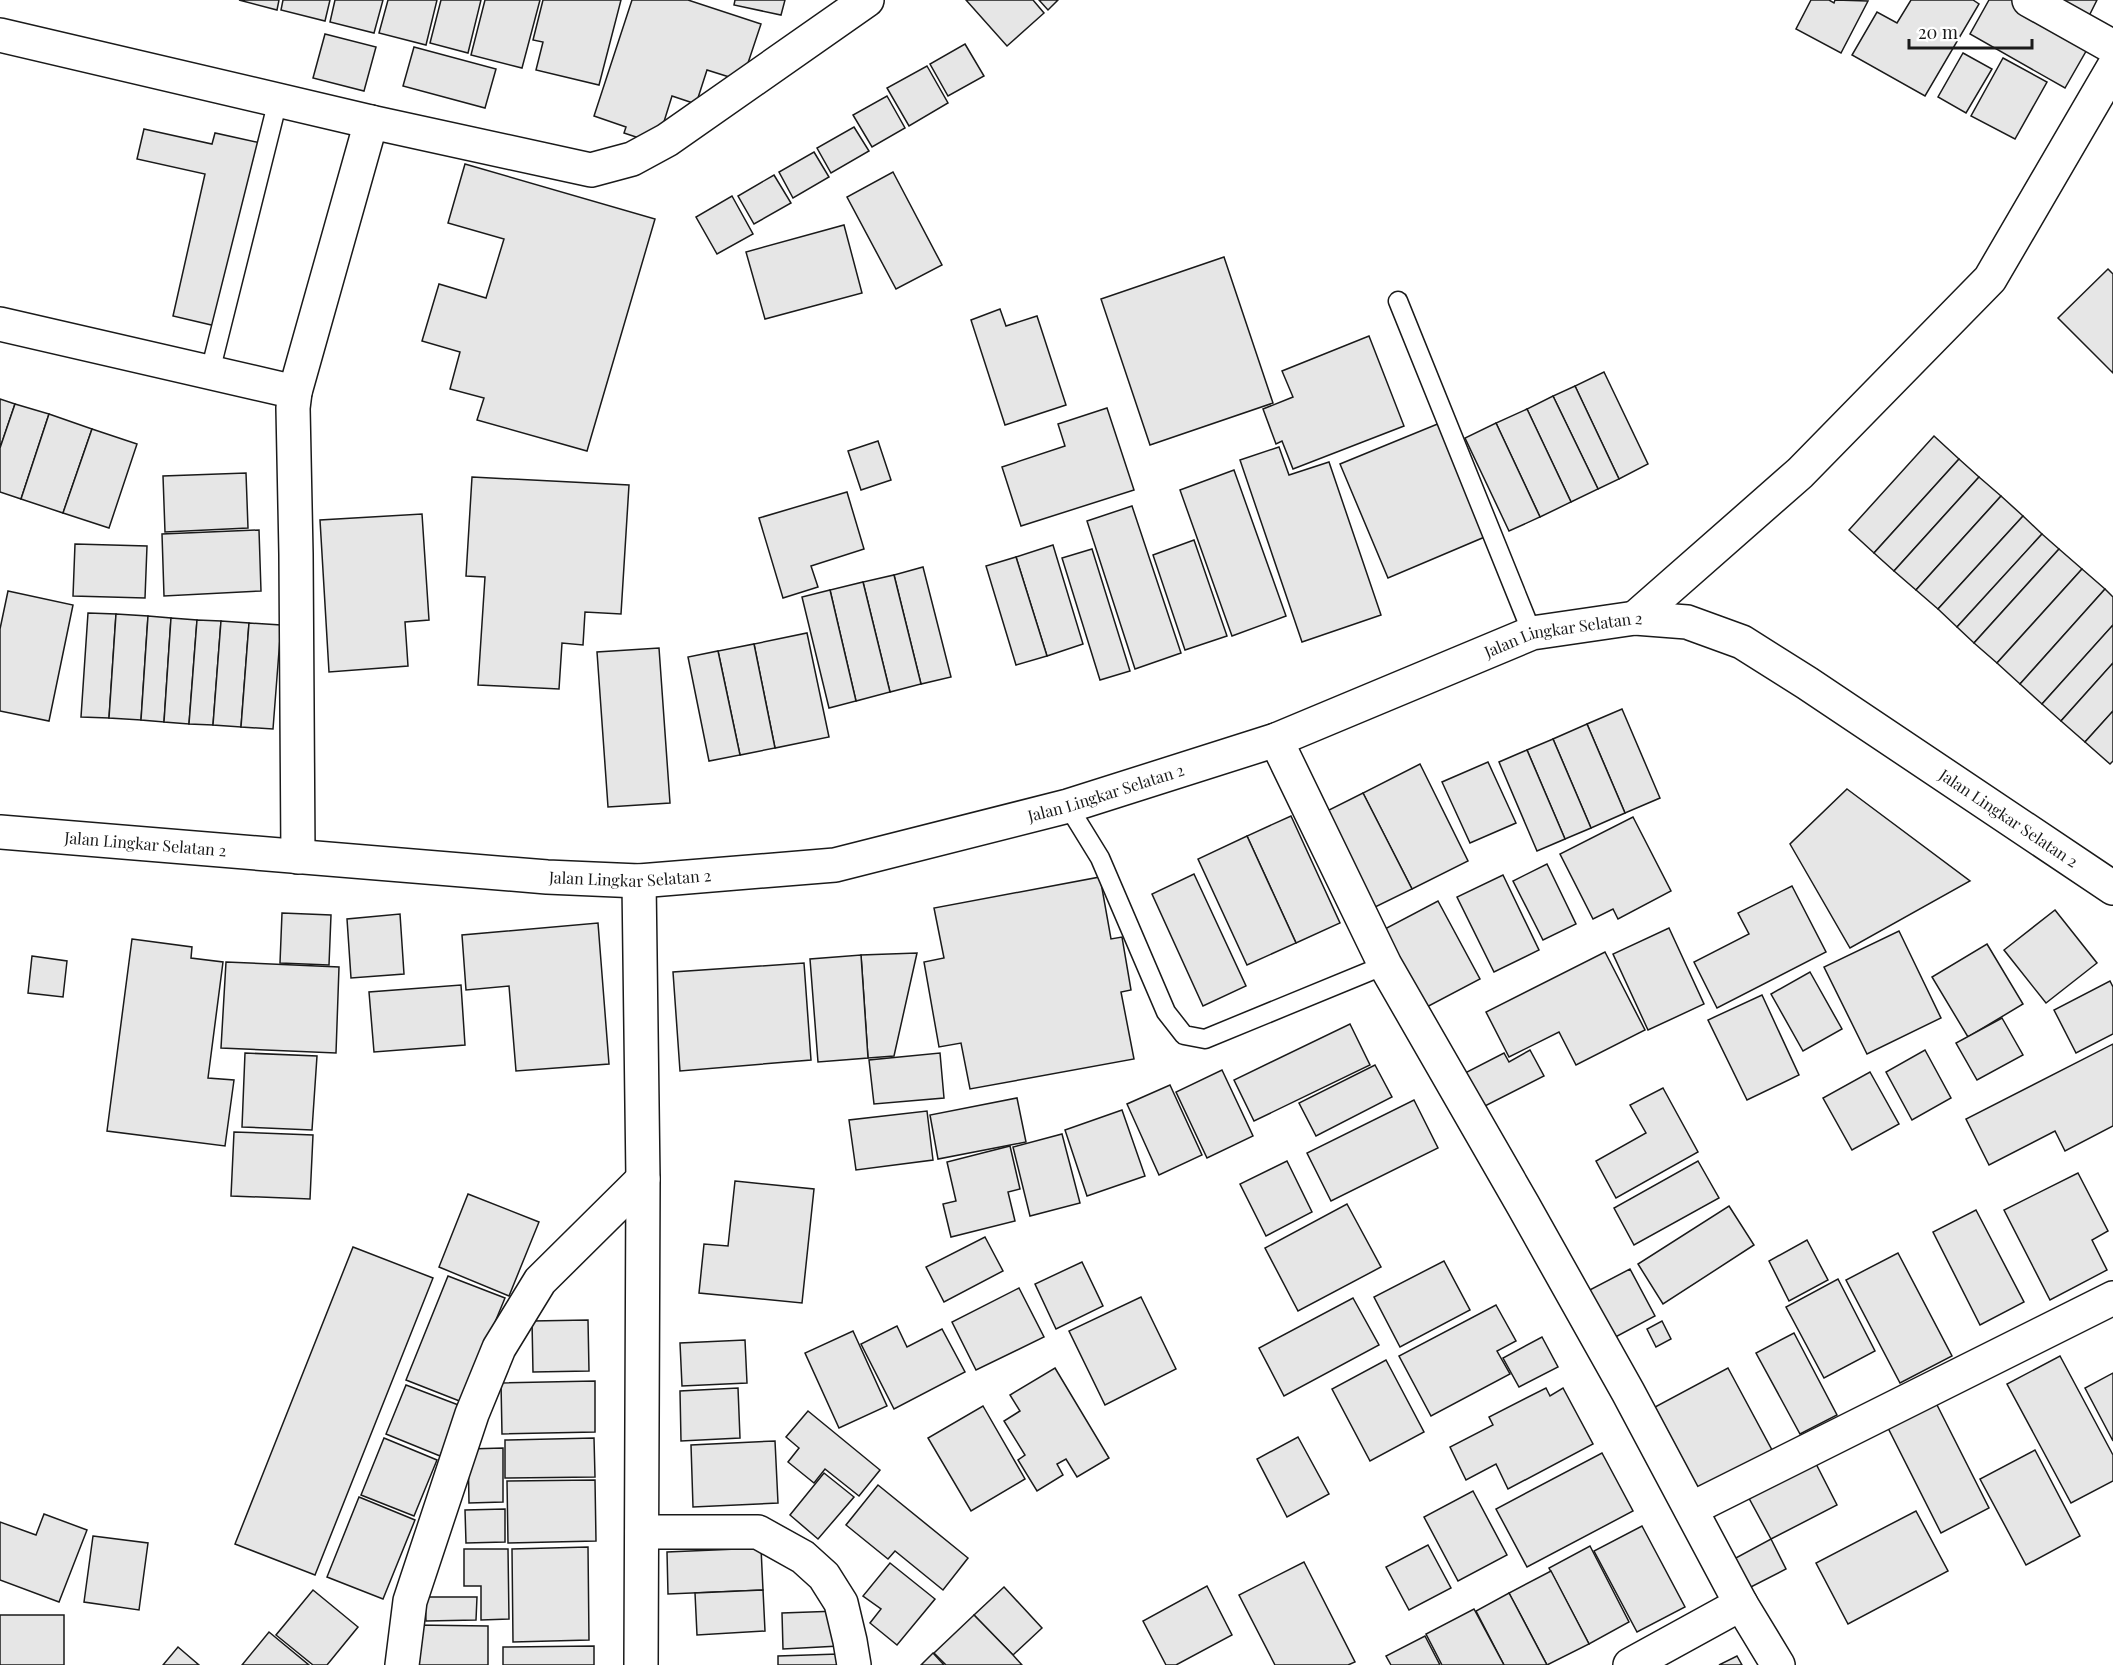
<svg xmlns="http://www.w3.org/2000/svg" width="2113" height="1665" font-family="'Playfair Display',serif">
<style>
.building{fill:#e6e6e6;stroke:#1a1a1a;stroke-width:1.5}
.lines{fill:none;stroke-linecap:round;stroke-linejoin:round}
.lane-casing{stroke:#1a1a1a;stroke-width:21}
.street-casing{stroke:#1a1a1a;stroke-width:36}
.highway-casing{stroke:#1a1a1a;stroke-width:36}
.lane{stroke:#fff;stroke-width:18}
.street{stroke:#fff;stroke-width:33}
.highway{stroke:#fff;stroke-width:33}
.labels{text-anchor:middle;stroke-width:4.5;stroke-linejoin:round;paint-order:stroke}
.street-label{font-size:16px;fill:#1a1a1a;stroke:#fff}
</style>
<rect width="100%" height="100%" fill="#fff"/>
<g class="building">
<polygon points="239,0 279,0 277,10"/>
<polygon points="283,0 330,0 325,21 281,10"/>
<polygon points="335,0 383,0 374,33 330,22"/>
<polygon points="388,0 437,0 426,45 379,33"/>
<polygon points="441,0 481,0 468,53 430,43"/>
<polygon points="485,0 540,0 522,68 471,55"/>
<polygon points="543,0 621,0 599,85 536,70 543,42 533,40"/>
<polygon points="632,0 688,0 761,24 742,81 707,70 696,104 672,96 657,144 624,133 626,127 594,116"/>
<polygon points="735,0 785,0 781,15 734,5"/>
<polygon points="966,0 1033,0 1044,13 1007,46"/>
<polygon points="1039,0 1058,0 1048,10"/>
<polygon points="1811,0 1829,0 1834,3 1835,0 1868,1 1841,53 1796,29"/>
<polygon points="1911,0 1973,0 1979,4 1925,96 1852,55 1877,12 1897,23"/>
<polygon points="1989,0 2024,0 2093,39 2065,88 1970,34"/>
<polygon points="2058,0 2097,0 2089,16"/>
<polygon points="325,34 376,47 364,91 313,78"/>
<polygon points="965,44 984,76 948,96 930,64"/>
<polygon points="414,47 496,69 485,108 403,86"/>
<polygon points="1963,53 1992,69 1966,113 1938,97"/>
<polygon points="2003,58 2047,82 2015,139 1971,116"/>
<polygon points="927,66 948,103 909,126 887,88"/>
<polygon points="887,96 905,128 872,147 853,115"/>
<polygon points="854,127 869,151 831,173 817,148"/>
<polygon points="144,129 212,144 215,133 261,143 220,327 173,316 205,174 137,159"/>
<polygon points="814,152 829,177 793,198 779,172"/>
<polygon points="465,164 655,219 587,451 477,420 484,398 450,389 460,352 422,341 439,284 486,298 504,239 448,223"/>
<polygon points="893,172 942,265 896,289 847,197"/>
<polygon points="774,175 791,203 754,224 738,196"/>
<polygon points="732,196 753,234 717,254 696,217"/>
<polygon points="844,225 862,293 765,319 746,252"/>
<polygon points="1224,257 1273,403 1150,445 1101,299"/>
<polygon points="2108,269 2113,274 2113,373 2058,318"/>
<polygon points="1000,309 1006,326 1037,316 1066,405 1005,425 971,320"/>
<polygon points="1369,336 1404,426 1293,469 1282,441 1276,444 1263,409 1293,397 1282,371"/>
<polygon points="1604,372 1648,464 1619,479 1575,386"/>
<polygon points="1575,386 1619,479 1598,489 1553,396"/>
<polygon points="1553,396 1598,489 1571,502 1527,409"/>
<polygon points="0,399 15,404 0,448"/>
<polygon points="15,404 49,414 21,499 0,492 0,448"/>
<polygon points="1107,408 1134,490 1021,526 1002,467 1065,446 1058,424"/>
<polygon points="1527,409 1571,502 1540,517 1496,423"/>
<polygon points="49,414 92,429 63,513 21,499"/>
<polygon points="1440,423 1487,536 1388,578 1340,464"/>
<polygon points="1496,423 1540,517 1509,531 1465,438"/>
<polygon points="92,429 137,444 109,528 63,513"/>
<polygon points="1934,436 1959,459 1874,553 1849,530"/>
<polygon points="878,441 891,480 861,490 848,451"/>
<polygon points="1279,447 1289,475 1329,462 1381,615 1302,642 1240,460"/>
<polygon points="1959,459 1979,477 1894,571 1874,553"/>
<polygon points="1234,470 1286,616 1232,636 1180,490"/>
<polygon points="246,473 248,528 165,532 163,476"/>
<polygon points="472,477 629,485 621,614 585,612 583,645 562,643 559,689 478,685 485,577 466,576"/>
<polygon points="1979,477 2001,496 1916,590 1894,571"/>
<polygon points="847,492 864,549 811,566 818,587 783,598 759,518"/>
<polygon points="2001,496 2023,516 1938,609 1916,590"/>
<polygon points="1132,506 1181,653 1135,669 1087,521"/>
<polygon points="422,514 429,620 405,622 408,666 329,672 320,520"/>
<polygon points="2023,516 2042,534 1957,627 1938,609"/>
<polygon points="259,530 261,591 164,596 162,534"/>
<polygon points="2042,534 2059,549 1974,643 1957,627"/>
<polygon points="1194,540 1227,636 1185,650 1153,555"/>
<polygon points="75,544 147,546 145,598 73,596"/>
<polygon points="1053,545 1083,644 1047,656 1016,557"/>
<polygon points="1092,549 1130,671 1100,680 1062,558"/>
<polygon points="2059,549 2082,569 1997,663 1974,643"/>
<polygon points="1016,557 1047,656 1016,665 986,566"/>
<polygon points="923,567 951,677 921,684 894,575"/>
<polygon points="2082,569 2105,589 2020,684 1997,663"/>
<polygon points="894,575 921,684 890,692 863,582"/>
<polygon points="863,582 890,692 856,701 830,590"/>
<polygon points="2105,589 2113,597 2113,625 2042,704 2020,684"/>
<polygon points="830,590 856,701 829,708 802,597"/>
<polygon points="8,591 73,605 49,721 0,711 0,629"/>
<polygon points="88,613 116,614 109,718 81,717"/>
<polygon points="116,614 148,616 141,720 109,718"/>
<polygon points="148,616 171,618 164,722 141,720"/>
<polygon points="171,618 197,620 189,724 164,722"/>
<polygon points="197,620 221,621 213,725 189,724"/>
<polygon points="221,621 249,623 241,727 213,725"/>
<polygon points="249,623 281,625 273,729 241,727"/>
<polygon points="2113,625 2113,663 2061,721 2042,704"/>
<polygon points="807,633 829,737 775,748 754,644"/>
<polygon points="754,644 775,748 740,755 718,651"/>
<polygon points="659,648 670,803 608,807 597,652"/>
<polygon points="718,651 740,755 709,761 688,657"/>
<polygon points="2113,663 2113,711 2085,742 2061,721"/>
<polygon points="1622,709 1660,798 1625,813 1587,724"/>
<polygon points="2113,711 2113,761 2110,764 2085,742"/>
<polygon points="1587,724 1625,813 1591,828 1553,739"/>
<polygon points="1553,739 1591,828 1565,839 1527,750"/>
<polygon points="1527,750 1565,839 1537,851 1499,762"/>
<polygon points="1488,762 1516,823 1470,843 1442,782"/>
<polygon points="1420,764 1468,861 1412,889 1363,793"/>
<polygon points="1847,789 1970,881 1850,948 1790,844"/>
<polygon points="1363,793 1412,889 1367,911 1319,815"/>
<polygon points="1291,816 1340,923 1296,943 1247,836"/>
<polygon points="1633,817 1671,891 1618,919 1613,909 1593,919 1560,854"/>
<polygon points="1247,836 1296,943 1247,965 1198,859"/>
<polygon points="1547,864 1576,924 1543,940 1513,881"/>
<polygon points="1194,874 1246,986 1203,1006 1152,894"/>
<polygon points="1503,875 1539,950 1494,972 1457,897"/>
<polygon points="1100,877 1111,939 1122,937 1131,990 1121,992 1134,1059 970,1089 961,1043 939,1047 924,962 944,958 934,908"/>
<polygon points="1792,886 1826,952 1717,1008 1694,962 1749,934 1738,913"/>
<polygon points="1438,901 1480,979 1423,1009 1381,931"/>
<polygon points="2055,910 2097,963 2046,1003 2004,950"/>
<polygon points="282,913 331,915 329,965 280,963"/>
<polygon points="400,914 404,974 351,978 347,919"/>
<polygon points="598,923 609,1064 516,1071 509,986 466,990 462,935"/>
<polygon points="1669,928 1704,1004 1648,1030 1613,954"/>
<polygon points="1899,931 1941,1018 1867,1054 1824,967"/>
<polygon points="132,939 192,947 191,958 223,962 208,1078 234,1080 225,1146 107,1131"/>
<polygon points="1987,944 2023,1004 1968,1037 1932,977"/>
<polygon points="1605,952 1645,1030 1576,1065 1559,1032 1509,1057 1486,1012"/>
<polygon points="917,953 894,1056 868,1058 861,955"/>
<polygon points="861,955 868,1058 818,1062 810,959"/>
<polygon points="32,956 67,961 63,997 28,993"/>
<polygon points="226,962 339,967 336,1053 221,1048"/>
<polygon points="804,963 811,1060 680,1071 673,972"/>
<polygon points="1810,972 1842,1029 1803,1051 1771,994"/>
<polygon points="2110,981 2113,987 2113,1034 2076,1053 2054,1010"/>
<polygon points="461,985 465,1045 374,1052 369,992"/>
<polygon points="1762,995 1799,1075 1747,1100 1708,1020"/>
<polygon points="2002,1018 2023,1055 1977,1080 1956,1043"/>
<polygon points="1350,1024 1370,1065 1254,1121 1234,1080"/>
<polygon points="2113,1044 2113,1126 2065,1151 2055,1131 1989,1165 1966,1119"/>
<polygon points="1530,1050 1544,1076 1483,1107 1465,1073 1504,1053 1509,1062"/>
<polygon points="1925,1050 1951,1098 1912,1120 1886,1072"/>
<polygon points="245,1053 317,1056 312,1130 242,1127"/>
<polygon points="940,1053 944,1098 874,1104 869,1060"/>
<polygon points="1375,1065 1392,1097 1316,1136 1299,1103"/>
<polygon points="1222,1070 1253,1136 1207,1158 1176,1092"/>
<polygon points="1870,1072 1899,1124 1852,1150 1823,1098"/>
<polygon points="1170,1085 1202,1155 1159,1175 1127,1104"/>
<polygon points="1663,1088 1698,1152 1616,1198 1596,1161 1646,1133 1630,1105"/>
<polygon points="1017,1098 1026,1142 938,1159 930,1115"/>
<polygon points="1414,1100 1438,1148 1331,1201 1307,1153"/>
<polygon points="1122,1110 1145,1176 1087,1196 1065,1130"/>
<polygon points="927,1111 933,1160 856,1170 849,1120"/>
<polygon points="234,1132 313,1135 310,1199 231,1196"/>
<polygon points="1062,1134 1080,1203 1030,1216 1013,1147"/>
<polygon points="1010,1146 1020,1189 1008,1192 1015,1221 951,1237 943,1204 956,1201 947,1162"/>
<polygon points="1287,1161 1312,1212 1266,1236 1240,1184"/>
<polygon points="1698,1161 1719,1198 1634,1245 1614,1208"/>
<polygon points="2078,1173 2108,1231 2092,1240 2107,1270 2050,1300 2004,1210"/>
<polygon points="735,1181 814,1189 802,1303 699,1293 704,1244 728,1246"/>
<polygon points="468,1194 539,1222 509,1296 439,1267"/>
<polygon points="1347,1204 1381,1267 1298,1311 1265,1248"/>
<polygon points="1729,1206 1754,1245 1663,1304 1638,1264"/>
<polygon points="1976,1210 2024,1302 1980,1325 1933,1232"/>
<polygon points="985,1237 1003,1271 944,1302 926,1267"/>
<polygon points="1807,1240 1828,1280 1789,1301 1769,1261"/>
<polygon points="353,1247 433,1278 315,1575 235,1544"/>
<polygon points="1898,1253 1952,1356 1900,1383 1846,1280"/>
<polygon points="1444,1261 1470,1310 1400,1347 1374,1297"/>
<polygon points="1082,1262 1103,1306 1056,1329 1035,1284"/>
<polygon points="1630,1269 1655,1316 1608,1341 1582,1294"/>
<polygon points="448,1276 505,1298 462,1402 406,1380"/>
<polygon points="1838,1279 1875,1351 1824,1378 1786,1307"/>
<polygon points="1019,1288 1044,1337 976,1370 952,1322"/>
<polygon points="1141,1297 1176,1369 1105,1405 1069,1331"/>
<polygon points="1353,1298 1379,1345 1284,1396 1259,1348"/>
<polygon points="1496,1305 1516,1341 1497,1351 1510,1374 1431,1416 1399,1356"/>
<polygon points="588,1320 589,1371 533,1372 532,1321"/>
<polygon points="1662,1321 1671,1339 1656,1347 1647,1329"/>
<polygon points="897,1326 907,1347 942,1329 965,1372 894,1409 861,1344"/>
<polygon points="853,1331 887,1406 839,1428 805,1353"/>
<polygon points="1794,1333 1837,1415 1800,1434 1756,1353"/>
<polygon points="1542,1337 1558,1367 1519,1387 1503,1358"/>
<polygon points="745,1340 747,1383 682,1386 680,1343"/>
<polygon points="2060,1356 2113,1455 2113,1481 2071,1503 2007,1384"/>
<polygon points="1386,1360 1424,1432 1370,1461 1332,1389"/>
<polygon points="1055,1368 1109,1458 1077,1477 1066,1459 1057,1464 1063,1475 1037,1491 1018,1460 1025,1455 1004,1421 1020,1411 1010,1395"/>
<polygon points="1728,1368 1772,1450 1698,1488 1655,1407"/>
<polygon points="2113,1373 2113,1441 2085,1388"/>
<polygon points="595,1381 595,1432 502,1434 501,1383"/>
<polygon points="406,1385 461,1406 440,1456 386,1434"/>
<polygon points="738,1388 740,1438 681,1441 680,1391"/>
<polygon points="1546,1388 1550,1396 1563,1388 1593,1444 1508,1489 1496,1464 1466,1480 1450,1447 1493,1425 1489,1417"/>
<polygon points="1933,1397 1989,1508 1941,1533 1885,1422"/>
<polygon points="983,1406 1025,1479 971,1511 928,1438"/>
<polygon points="808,1411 880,1470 859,1496 825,1469 814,1483 788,1462 799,1448 786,1437"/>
<polygon points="1298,1437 1329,1494 1287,1517 1257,1459"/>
<polygon points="384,1438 437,1460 414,1516 361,1495"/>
<polygon points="594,1438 595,1477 505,1478 505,1440"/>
<polygon points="775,1441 778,1503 693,1507 691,1445"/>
<polygon points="503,1448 503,1502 469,1503 468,1449"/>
<polygon points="2035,1450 2080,1536 2026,1565 1980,1479"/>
<polygon points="1602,1453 1633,1511 1527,1567 1496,1509"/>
<polygon points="1811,1454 1837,1505 1771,1539 1744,1489"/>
<polygon points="824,1473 854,1497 818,1539 790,1515"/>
<polygon points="595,1480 596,1541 508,1543 507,1481"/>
<polygon points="878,1485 968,1558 943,1590 895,1551 888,1559 846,1525"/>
<polygon points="1473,1491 1507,1555 1458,1581 1424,1517"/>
<polygon points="359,1497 415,1520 383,1599 327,1577"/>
<polygon points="505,1509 505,1542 466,1543 465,1510"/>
<polygon points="1916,1511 1948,1571 1848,1624 1816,1563"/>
<polygon points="44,1514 87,1530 59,1602 0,1580 0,1522 36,1535"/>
<polygon points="1642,1526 1685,1607 1637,1632 1594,1551"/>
<polygon points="93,1536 148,1543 139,1610 84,1602"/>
<polygon points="1771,1539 1786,1569 1747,1589 1732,1560"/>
<polygon points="1428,1545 1451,1588 1409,1610 1386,1567"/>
<polygon points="1590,1546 1629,1622 1589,1644 1549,1568"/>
<polygon points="588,1547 589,1640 513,1642 512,1549"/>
<polygon points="761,1548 763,1590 668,1594 667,1552"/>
<polygon points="464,1549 508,1549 509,1619 481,1620 481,1586 464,1586"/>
<polygon points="1304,1562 1355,1662 1348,1665 1275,1665 1239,1595"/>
<polygon points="890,1563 935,1599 897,1645 870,1623 881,1609 863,1596"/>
<polygon points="1551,1571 1589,1644 1547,1665 1509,1593"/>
<polygon points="1207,1586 1232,1635 1176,1665 1166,1665 1143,1621"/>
<polygon points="1004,1587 1042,1628 1013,1655 974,1615"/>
<polygon points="313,1590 358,1627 327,1665 313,1665 276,1635"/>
<polygon points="763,1590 765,1631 697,1635 695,1593"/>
<polygon points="1509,1593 1547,1665 1504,1665 1476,1611"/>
<polygon points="425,1597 477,1597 476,1620 426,1621"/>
<polygon points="1474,1609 1504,1665 1442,1665 1426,1634"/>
<polygon points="838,1611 839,1646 783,1649 782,1613"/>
<rect x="0" y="1615" width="64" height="50"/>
<polygon points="974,1615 1013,1655 1022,1665 946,1665 934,1653"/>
<polygon points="415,1625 488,1626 488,1665 414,1665"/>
<polygon points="269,1632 309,1665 242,1665"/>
<polygon points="1425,1636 1440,1665 1391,1665 1386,1656"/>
<polygon points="594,1646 594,1665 503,1665 503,1647"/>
<polygon points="178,1647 199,1665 163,1665"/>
<polygon points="933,1653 944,1665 921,1665"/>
<polygon points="838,1654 838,1665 778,1665 778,1656"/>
<polygon points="1737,1656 1742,1665 1719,1665"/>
</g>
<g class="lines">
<g class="lane-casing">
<g id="lane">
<polyline points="1398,301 1532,633"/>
<polyline points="210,372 278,100"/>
<polyline points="1068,806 1100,858 1166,1012 1184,1035 1205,1039 1385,965"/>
</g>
</g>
<g class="street-casing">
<g id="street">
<polyline points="2029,0 2113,47"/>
<polyline points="0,35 371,122"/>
<polyline points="0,324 295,392"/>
<polyline points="1635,618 1800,473 1990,279 2113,68"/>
<polyline points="1276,740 1385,965 1523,1205 1628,1392 1741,1604 1778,1665"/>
<polyline points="298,857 296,554 293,408 295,392 371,122 591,170 632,159 667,140 867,0"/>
<polyline points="639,881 643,1179 641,1665"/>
<polyline points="1691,1509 2113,1298"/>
<polyline points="642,1532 758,1532 803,1557 824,1576 841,1603 850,1641 854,1665"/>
<polyline points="402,1665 410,1601 472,1414 499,1348 540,1281 643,1179"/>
<polyline points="1630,1665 1741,1604"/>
</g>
</g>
<g class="highway-casing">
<g id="highway">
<path id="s1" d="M 0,832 L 547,877 L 639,881 L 835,865 L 1068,806 L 1276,740 L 1532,633 L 1635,618 L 1687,622 L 1742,642 L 1807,683 L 2113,888"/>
</g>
</g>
<use href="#lane" class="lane"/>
<use href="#street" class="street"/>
<use href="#highway" class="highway"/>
</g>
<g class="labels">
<g class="street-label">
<text dy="6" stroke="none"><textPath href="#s1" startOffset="1604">Jalan Lingkar Selatan 2</textPath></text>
<text dy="6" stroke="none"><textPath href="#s1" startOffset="1118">Jalan Lingkar Selatan 2</textPath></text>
<text dy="6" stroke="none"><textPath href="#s1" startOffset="2108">Jalan Lingkar Selatan 2</textPath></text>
<text dy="6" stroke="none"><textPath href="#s1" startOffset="146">Jalan Lingkar Selatan 2</textPath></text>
<text dy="6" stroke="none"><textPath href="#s1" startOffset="632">Jalan Lingkar Selatan 2</textPath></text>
</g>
</g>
<path d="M1909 39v9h123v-9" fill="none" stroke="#1a1a1a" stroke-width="3"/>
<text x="1918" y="39" font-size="18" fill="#1a1a1a" stroke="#ffffff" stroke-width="4.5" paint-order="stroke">20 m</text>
</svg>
